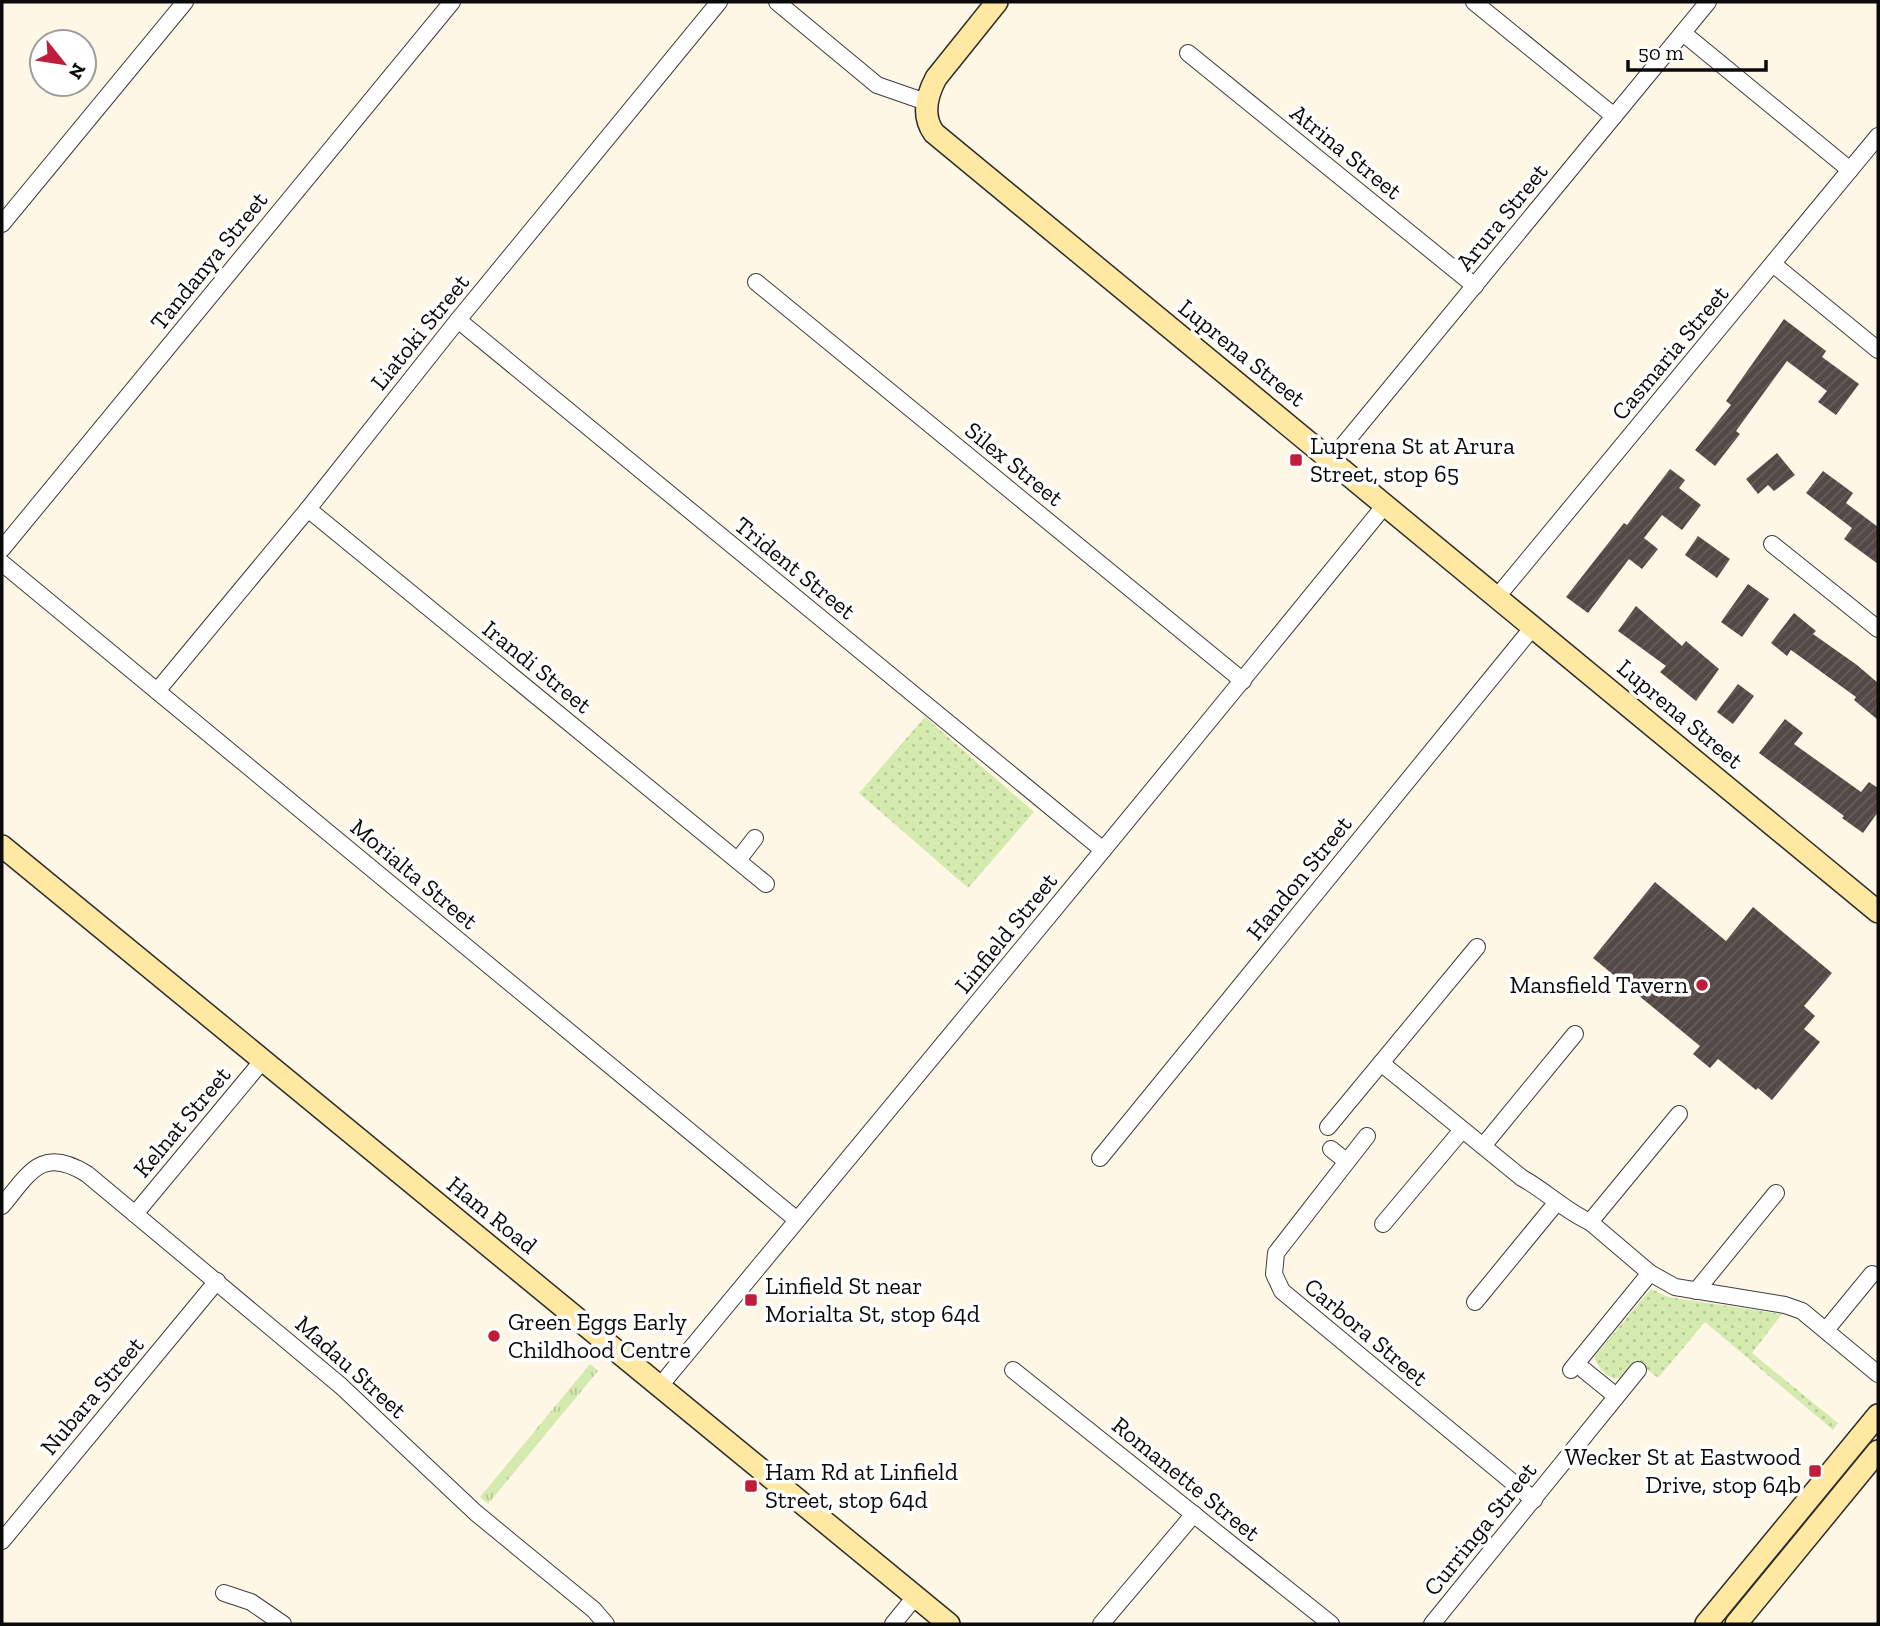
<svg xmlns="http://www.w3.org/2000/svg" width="1880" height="1626" font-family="'Zilla Slab',serif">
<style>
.grass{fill:url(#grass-tufts)}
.park{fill:url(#park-dots)}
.building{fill:url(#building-hatch)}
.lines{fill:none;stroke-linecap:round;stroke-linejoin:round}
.street-casing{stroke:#3d3d3d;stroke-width:18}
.secondary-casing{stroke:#2c2c2c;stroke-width:24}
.street{stroke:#fff;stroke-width:16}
.secondary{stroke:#ffe8a1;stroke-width:21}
.poi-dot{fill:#bf1d39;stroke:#fff;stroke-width:2.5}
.labels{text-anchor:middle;stroke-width:7;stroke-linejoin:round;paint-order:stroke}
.street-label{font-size:24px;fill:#0a0a0a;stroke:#fff}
.poi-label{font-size:24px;fill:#0a0a0a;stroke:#fff;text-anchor:start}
</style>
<defs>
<pattern id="grass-tufts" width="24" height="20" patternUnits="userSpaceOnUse" patternTransform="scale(1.75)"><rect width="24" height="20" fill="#d5eaaf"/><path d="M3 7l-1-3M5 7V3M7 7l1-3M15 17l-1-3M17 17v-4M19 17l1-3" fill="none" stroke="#b6c795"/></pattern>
<pattern id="park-dots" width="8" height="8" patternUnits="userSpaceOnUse" patternTransform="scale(1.75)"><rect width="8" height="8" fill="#d5eaaf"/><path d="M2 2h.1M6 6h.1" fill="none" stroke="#b6c795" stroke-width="1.8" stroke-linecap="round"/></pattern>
<pattern id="building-hatch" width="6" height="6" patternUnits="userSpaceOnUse" patternTransform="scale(1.75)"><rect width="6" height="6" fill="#534946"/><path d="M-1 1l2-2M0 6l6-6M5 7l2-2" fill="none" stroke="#675f5c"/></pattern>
</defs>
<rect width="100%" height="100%" fill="#fff7e6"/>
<polygon class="grass" points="590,1364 598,1371 488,1504 480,1497"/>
<g class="park">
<polygon points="925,717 1034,812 968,888 859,793"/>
<path d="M 1651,1289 L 1668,1297 L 1782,1314 L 1752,1353 L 1838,1423 L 1833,1430 L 1705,1322 L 1658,1378 L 1635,1360 L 1622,1377 L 1615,1379 C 1604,1375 1599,1368 1594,1357 Z"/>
</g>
<g class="building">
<polygon points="1784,319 1826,351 1822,357 1859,384 1836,415 1818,402 1827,391 1787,361 1736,431 1740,434 1715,466 1695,450 1731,405 1726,401"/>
<polygon points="1777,453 1795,475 1774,491 1768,485 1758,494 1746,479"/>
<polygon points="1670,469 1685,480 1679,488 1701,505 1682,530 1662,515 1644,538 1658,549 1642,569 1629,559 1588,613 1566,597 1624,523 1627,525"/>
<polygon points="1823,471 1853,493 1846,503 1878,527 1878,564 1844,539 1852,528 1806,493"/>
<polygon points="1698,536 1730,559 1717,578 1685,555"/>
<polygon points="1748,584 1769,599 1742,637 1721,622"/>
<polygon points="1636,606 1682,646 1686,641 1719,669 1696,701 1660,672 1666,666 1618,631"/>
<polygon points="1794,613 1816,631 1813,634 1857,665 1878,683 1878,720 1854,700 1856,697 1791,650 1787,656 1771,643"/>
<polygon points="1738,684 1754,696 1733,724 1717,712"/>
<polygon points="1785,719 1803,733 1794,744 1861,792 1869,782 1878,788 1878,812 1863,833 1842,818 1844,816 1759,753"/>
<polygon points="1655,882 1726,941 1753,907 1832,973 1804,1006 1815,1016 1804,1029 1820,1042 1772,1100 1758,1088 1756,1090 1718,1059 1710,1068 1693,1054 1700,1046 1593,958"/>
</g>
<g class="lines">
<g class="street-casing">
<g id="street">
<polyline points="777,2 877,85 926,102"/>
<polyline points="1474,2 1614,116"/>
<polyline points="1683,33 1850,170"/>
<polyline points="1188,53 1475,286"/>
<polyline points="2,224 185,2"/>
<polyline points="1773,264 1878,350"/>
<polyline points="756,282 1243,681"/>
<polyline points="458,320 1103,850"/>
<polyline points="1331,460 1708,2"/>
<polyline points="308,509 766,884"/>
<polyline points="1772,544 1878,629"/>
<polyline points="2,549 452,2"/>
<polyline points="2,563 797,1220"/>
<polyline points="1497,597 1878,136"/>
<polyline points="157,691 308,509 458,320 719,2"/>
<polyline points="738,860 755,838"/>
<path d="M 1381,1063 L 1522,1178 C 1546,1191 1565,1211 1590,1222 L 1650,1273 L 1675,1287 L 1785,1305 L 1802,1311 L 1878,1374"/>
<polyline points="1328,1127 1477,947"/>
<polyline points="1367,1136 1276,1253 1274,1274 1282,1291 1534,1500"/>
<polyline points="1483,1146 1575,1034"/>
<polyline points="1331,1149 1346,1161"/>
<polyline points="1100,1158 1533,627"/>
<path d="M 2,1206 C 30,1172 42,1146 87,1174 L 341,1386 L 476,1513 L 594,1610 L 606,1624"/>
<polyline points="135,1214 263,1060"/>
<polyline points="1590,1222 1679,1114"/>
<polyline points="1383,1224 1462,1130"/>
<polyline points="1696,1291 1776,1193"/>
<polyline points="1475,1302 1557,1202"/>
<polyline points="1826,1330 1872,1274"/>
<polyline points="1013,1370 1331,1624"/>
<polyline points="1571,1370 1650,1273"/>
<polyline points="1584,1370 1616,1396"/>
<path d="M 659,1387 C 902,1094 1145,801 1385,505"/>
<polyline points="2,1541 217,1281"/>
<polyline points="224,1593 251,1602 283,1624"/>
<polyline points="893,1624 915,1597"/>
<polyline points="1101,1624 1194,1514"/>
<polyline points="1432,1624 1638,1370"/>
</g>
</g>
<g class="secondary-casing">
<g id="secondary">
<path d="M 997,2 L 936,78 C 927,95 921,115 934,133 L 1878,912"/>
<polyline points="2,846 949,1624"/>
<polyline points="1706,1624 1878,1415"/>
<polyline points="1736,1624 1878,1451"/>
</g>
</g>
<use href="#street" class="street"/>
<use href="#secondary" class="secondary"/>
</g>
<g class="poi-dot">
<rect x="1289" y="453" width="14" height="14" rx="3.5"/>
<circle cx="1702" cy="985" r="7"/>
<rect x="744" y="1293" width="14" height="14" rx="3.5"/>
<circle cx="494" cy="1336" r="7"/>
<rect x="1808" y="1464" width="14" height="14" rx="3.5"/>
<rect x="744" y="1479" width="14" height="14" rx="3.5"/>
</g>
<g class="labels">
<g class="street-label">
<text transform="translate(1346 152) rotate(39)" y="8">Atrina Street</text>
<text transform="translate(1502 217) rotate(-51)" y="8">Arura Street</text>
<text transform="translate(209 261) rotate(-51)" y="8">Tandanya Street</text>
<text transform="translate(420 332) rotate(-51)" y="8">Liatoki Street</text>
<text transform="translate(1242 353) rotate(39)" y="8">Luprena Street</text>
<text transform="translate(1670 353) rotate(-50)" y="8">Casmaria Street</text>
<text transform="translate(1014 464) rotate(39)" y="8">Silex Street</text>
<text transform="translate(795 568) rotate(39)" y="8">Trident Street</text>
<text transform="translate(537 667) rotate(39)" y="8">Irandi Street</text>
<text transform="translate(1680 714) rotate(40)" y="8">Luprena Street</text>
<text transform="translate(414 874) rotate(40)" y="8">Morialta Street</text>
<text transform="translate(1299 878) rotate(-51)" y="8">Handon Street</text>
<text transform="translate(1006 933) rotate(-51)" y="8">Linfield Street</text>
<text transform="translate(182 1122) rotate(-50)" y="8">Kelnat Street</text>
<text transform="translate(492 1215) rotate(39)" y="8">Ham Road</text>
<text transform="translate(1366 1332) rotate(40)" y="8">Carbora Street</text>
<text transform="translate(351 1367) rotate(42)" y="8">Madau Street</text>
<text transform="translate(92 1396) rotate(-50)" y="8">Nubara Street</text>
<text transform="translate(1186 1479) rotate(39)" y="8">Romanette Street</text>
<text transform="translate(1480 1529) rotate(-51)" y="8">Curringa Street</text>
</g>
<g class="poi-label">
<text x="1310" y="454">Luprena St at Arura<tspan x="1310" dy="28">Street, stop 65</tspan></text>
<text x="1688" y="993" text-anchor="end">Mansfield Tavern</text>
<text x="765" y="1294">Linfield St near<tspan x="765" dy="28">Morialta St, stop 64d</tspan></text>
<text x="508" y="1330">Green Eggs Early<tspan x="508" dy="28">Childhood Centre</tspan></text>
<text x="1801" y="1465" text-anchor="end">Wecker St at Eastwood<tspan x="1801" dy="28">Drive, stop 64b</tspan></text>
<text x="765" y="1480">Ham Rd at Linfield<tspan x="765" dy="28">Street, stop 64d</tspan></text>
</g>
</g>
<rect width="1880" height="1626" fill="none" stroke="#0a0a0a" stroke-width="7"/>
<g transform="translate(63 63) rotate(120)"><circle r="33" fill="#ffffff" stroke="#9d9d9d" stroke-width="2"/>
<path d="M0-5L12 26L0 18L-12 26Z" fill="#bf1d39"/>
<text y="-10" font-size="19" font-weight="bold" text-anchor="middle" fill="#0a0a0a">N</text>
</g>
<path d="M1628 60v10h138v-10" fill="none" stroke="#0a0a0a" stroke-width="3.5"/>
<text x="1638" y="60" font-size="21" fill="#0a0a0a" stroke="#ffffff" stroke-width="5" paint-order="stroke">50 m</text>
</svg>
